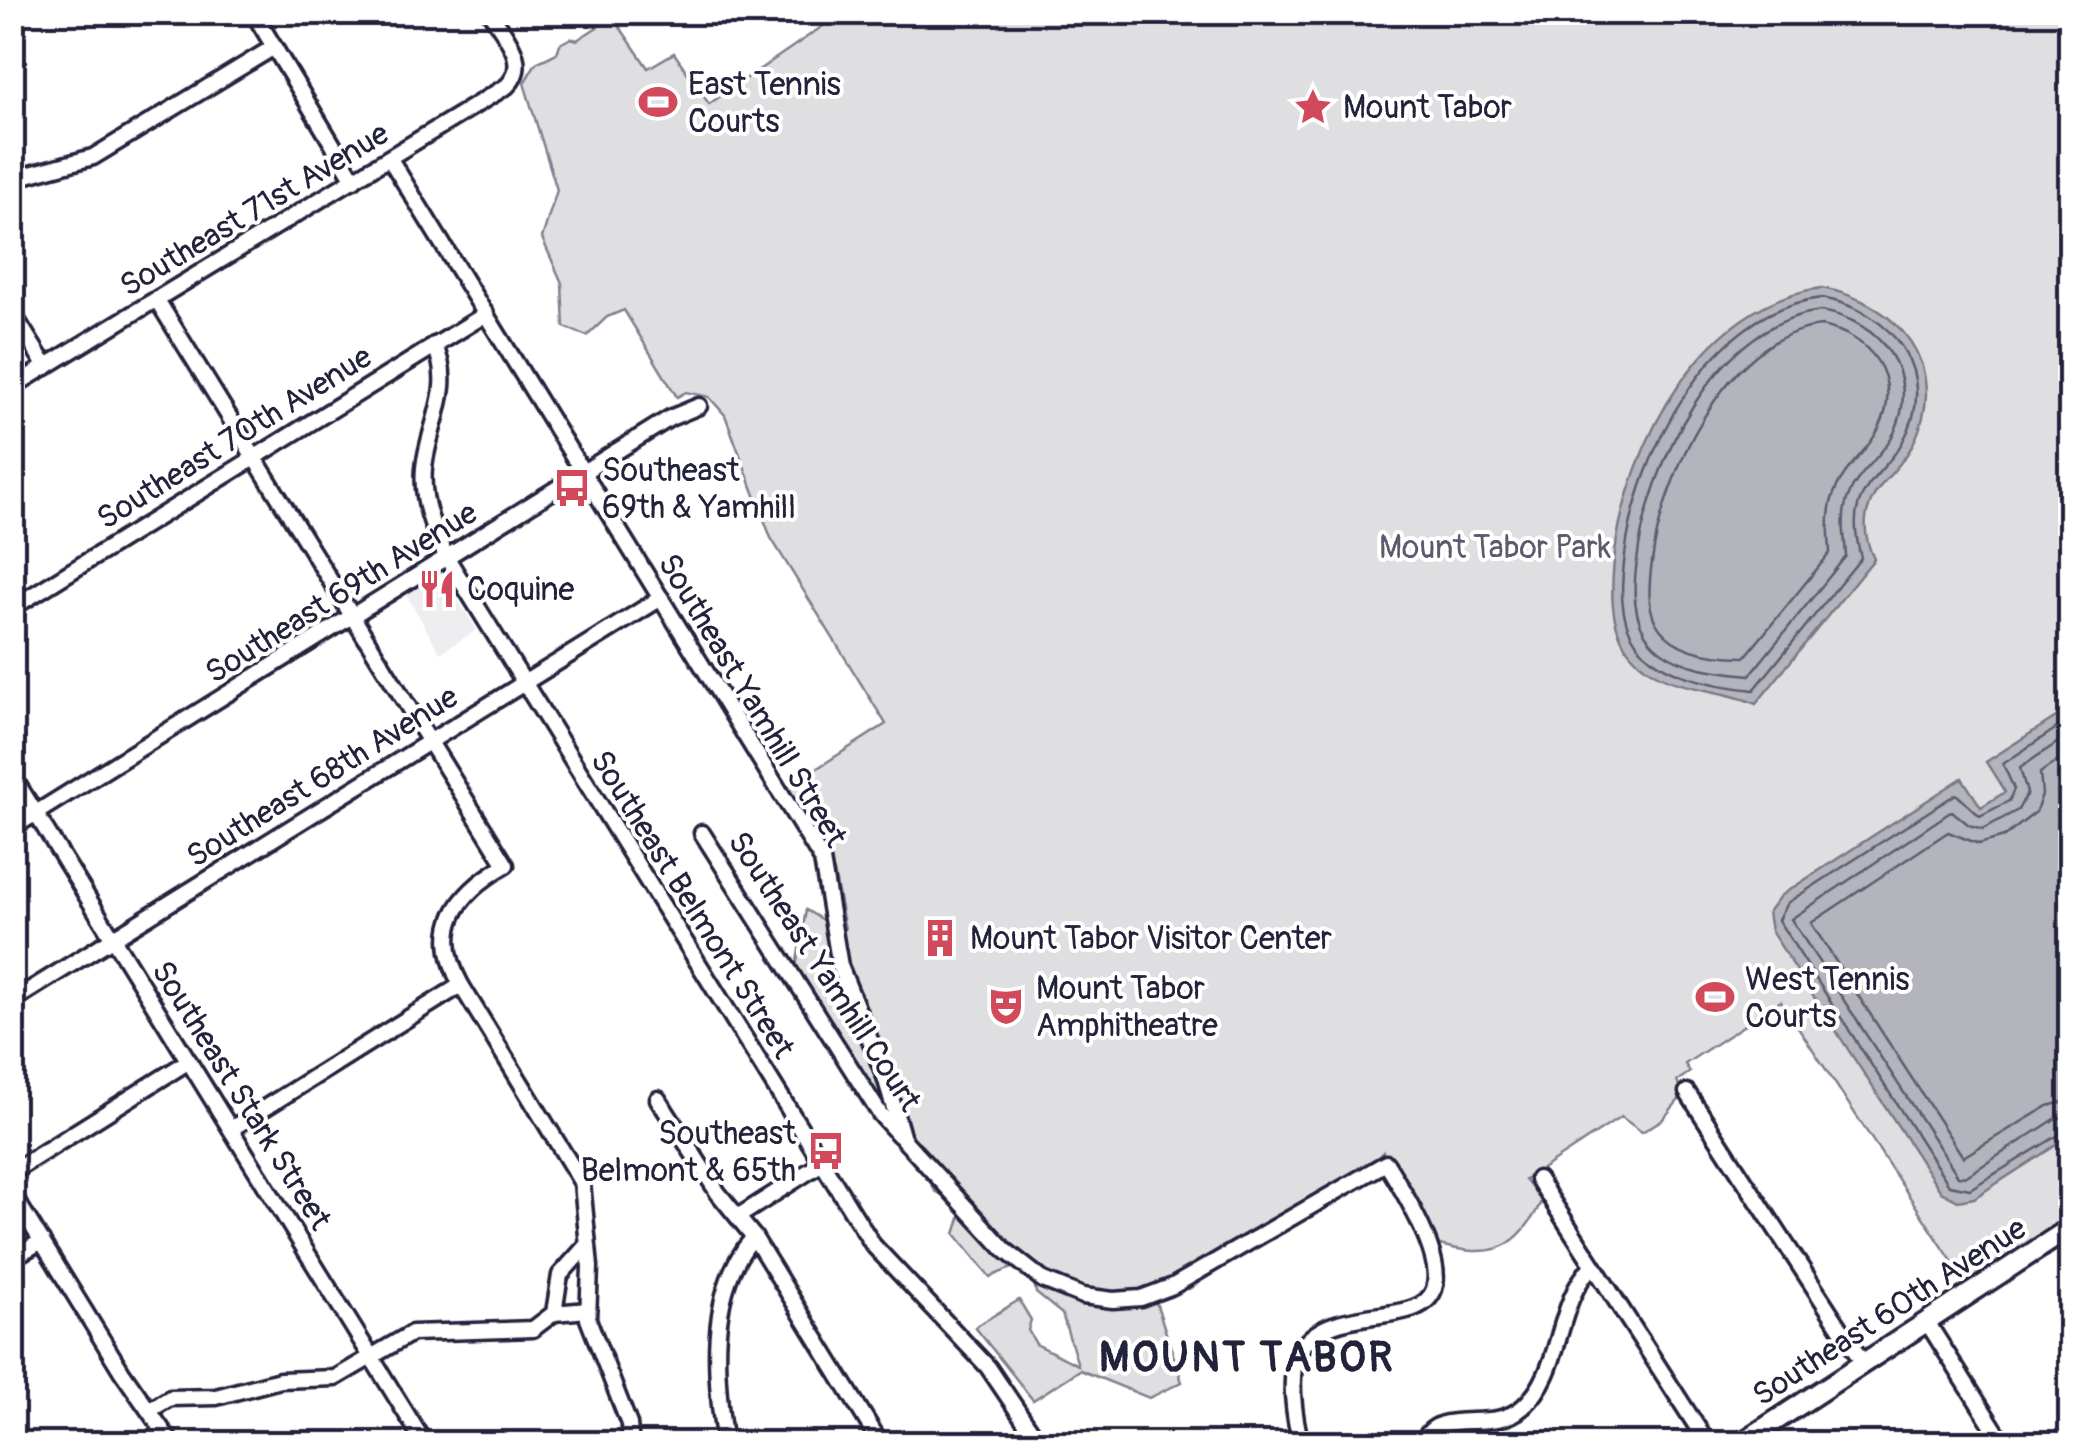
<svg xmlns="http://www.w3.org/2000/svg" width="2083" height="1456" font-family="Pangolin,sans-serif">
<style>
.built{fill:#eeeef1}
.green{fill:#dfdfe2;stroke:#80808e;stroke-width:2.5}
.water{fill:#b4b4bc;stroke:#7a7a88;stroke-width:2.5}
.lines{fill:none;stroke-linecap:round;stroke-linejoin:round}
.shore{stroke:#5c5c6f;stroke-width:2.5}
.minor-casing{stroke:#22223b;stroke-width:21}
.major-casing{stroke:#22223b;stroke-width:25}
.minor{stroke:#fff;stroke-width:14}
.major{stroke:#fff;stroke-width:18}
.labels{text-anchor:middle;stroke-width:8;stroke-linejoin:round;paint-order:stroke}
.poi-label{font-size:32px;fill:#22223b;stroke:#fff;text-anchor:start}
.street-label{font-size:32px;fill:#22223b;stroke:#fff}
.park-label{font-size:32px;fill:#5b5b6d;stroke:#fff}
.district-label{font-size:42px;font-weight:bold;letter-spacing:2.5px;fill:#22223b;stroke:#fff}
</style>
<rect width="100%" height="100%" fill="#fff"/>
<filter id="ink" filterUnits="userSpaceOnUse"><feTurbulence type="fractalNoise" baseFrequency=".01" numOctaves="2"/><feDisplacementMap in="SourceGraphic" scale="20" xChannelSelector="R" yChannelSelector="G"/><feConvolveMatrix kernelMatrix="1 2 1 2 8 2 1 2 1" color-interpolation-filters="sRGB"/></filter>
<g filter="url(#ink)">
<polygon class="built" points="441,574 477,630 440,653 406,594"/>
<path class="green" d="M 842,13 L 2070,13 L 2070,1217 L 1967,1284 L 1781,1001 L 1685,1064 L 1690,1072 L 1677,1081 L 1682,1096 L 1663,1119 L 1642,1132 L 1621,1117 L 1525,1180 L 1542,1200 C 1516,1256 1486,1259 1429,1242 L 1404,1202 L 1406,1180 L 1392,1177 L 1383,1152 L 1356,1182 L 1189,1289 L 1164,1289 L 1156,1302 L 1182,1382 L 1149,1398 L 1080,1370 L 1033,1400 L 975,1327 L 1019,1300 L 1031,1320 L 1028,1330 L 1036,1344 L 1078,1365 L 1062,1314 L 1036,1293 L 1031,1266 L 1016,1266 L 990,1277 L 955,1234 L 964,1206 L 935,1191 L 890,1099 L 860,1096 L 796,967 L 806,910 L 842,932 L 845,929 L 834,872 L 791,803 L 796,800 L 788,787 L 886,724 L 771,538 L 725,415 L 709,397 L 686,392 L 677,397 L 624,310 L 607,317 L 587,336 L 564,327 L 562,283 L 542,238 L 557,190 L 524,83 L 536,63 L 557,53 L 560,44 L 571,38 L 577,40 L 613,17 L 648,68 L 674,53 L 709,104 Z"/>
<g class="water">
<path d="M 1822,288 C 1898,302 1952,366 1913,444 C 1902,468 1877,482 1869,507 C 1862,525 1866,542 1874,559 L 1756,704 C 1713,685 1664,693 1631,654 C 1608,626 1611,586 1615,552 C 1629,444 1703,302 1822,288 Z"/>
<polygon points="2070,708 2070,1136 1974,1198 1958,1201 1941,1192 1771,931 1768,912 1780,896 1962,778 1981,807 2005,792 1986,762"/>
</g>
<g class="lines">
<g class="shore">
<path d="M 1822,298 C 1892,311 1942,373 1902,443 C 1889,466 1866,480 1858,506 C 1853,524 1857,541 1861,558 L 1754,690 C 1717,686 1660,677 1637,644 C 1618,618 1621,585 1625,555 C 1637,455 1710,309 1822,298 Z"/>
<path d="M 1821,311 C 1880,321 1922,373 1894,433 C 1881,459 1854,474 1846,503 C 1841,522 1845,538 1846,556 L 1750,675 C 1718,672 1674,668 1651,642 C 1632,620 1633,588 1637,561 C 1648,467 1715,323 1821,311 Z"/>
<path d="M 1821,326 C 1870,335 1904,378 1879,428 C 1868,452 1845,466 1835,491 C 1826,511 1829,532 1830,553 L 1745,657 C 1718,657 1678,653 1660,629 C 1646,612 1649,583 1652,562 C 1662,479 1725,336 1821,326 Z"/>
<polyline points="2070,719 2003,764 2014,789 2009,801 1980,816 1956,794 1787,903 1778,920 1949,1185 1970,1189 2070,1128"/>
<polyline points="2070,734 2020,768 2027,793 2018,810 1983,829 1969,825 1952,811 1791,919 1958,1176 1965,1177 2055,1119 2070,1115"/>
<polyline points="2070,752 2040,773 2042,794 2036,812 2004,837 1979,844 1948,832 1811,923 1963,1157 2048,1106 2070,1100"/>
</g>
<g class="minor-casing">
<g id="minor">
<polyline points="253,12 354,180"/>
<polyline points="12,14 15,12"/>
<path d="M 390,159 L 822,860 L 840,966 L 885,1077 L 903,1139 L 1005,1250 L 1043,1280 L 1083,1296 L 1113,1300 L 1141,1298 L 1173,1286 L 1386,1163 C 1521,1379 1344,1274 1299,1352 C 1287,1374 1295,1421 1301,1444"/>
<polyline points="12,179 93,157 274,47"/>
<path d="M 157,300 L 506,865 C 456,894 431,929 461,985 L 582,1183 L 590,1267 L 588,1319 L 629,1424 L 631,1444"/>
<polyline points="12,312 46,367"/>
<path d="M 434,345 C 456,387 428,425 424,468 C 421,500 433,530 447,558 L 873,1245 L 988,1367 L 1040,1444"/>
<path d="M 12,387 L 507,86 C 531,63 504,35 490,12"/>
<polyline points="12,608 486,314"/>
<polyline points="12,775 425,1444"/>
<polyline points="12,828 670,418 699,406"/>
<polyline points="702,833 880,1114 899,1135"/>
<polyline points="12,1001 661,598"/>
<polyline points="1687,1092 1863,1363"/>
<polyline points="658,1099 718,1193 754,1237 881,1444"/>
<polyline points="231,1129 461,985"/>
<polyline points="12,1172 189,1061"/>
<polyline points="1538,1179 1708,1444"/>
<polyline points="12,1193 122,1372 172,1444"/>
<polyline points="739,1216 822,1163"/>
<polyline points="12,1258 42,1241"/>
<polyline points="554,1313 588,1310"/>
<polyline points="1927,1322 2004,1444"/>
<polyline points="150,1410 170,1398 216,1397 280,1380 335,1378 412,1333 533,1329 554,1313 560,1275 586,1246"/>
<path d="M 725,1444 C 715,1379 706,1289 754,1237"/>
<path d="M 1422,1444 C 1438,1403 1490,1436 1523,1407 C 1564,1371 1554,1304 1593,1265"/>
</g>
</g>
<g class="major-casing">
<polyline id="major" points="1740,1444 2070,1228"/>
</g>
<use href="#minor" class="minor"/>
<use href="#major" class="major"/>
</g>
</g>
<defs>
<g id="stadium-bare" transform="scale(3)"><path d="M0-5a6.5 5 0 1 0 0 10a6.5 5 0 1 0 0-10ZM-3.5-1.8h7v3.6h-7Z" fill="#d1495b" stroke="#fff" stroke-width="2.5" paint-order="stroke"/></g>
<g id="sight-bare" transform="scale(3)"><path d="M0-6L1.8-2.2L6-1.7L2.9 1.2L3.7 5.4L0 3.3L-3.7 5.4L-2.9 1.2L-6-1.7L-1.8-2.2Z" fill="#d1495b" stroke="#fff" stroke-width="2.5" paint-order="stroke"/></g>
<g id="bus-bare" transform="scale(3)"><path d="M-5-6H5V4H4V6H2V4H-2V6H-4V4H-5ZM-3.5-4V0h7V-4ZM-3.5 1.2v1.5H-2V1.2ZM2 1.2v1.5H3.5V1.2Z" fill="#d1495b" stroke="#fff" stroke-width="2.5" paint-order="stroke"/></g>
<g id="restaurant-bare" transform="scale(3)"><path d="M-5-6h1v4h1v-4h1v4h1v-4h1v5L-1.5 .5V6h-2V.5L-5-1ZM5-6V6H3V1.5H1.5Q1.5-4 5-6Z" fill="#d1495b" stroke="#fff" stroke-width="2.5" paint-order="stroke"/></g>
<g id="building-bare" transform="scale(3)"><path d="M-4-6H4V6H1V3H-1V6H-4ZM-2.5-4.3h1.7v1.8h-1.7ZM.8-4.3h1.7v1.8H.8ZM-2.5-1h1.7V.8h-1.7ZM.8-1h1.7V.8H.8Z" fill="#d1495b" stroke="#fff" stroke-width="2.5" paint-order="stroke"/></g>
<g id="theatre-bare" transform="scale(3)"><path d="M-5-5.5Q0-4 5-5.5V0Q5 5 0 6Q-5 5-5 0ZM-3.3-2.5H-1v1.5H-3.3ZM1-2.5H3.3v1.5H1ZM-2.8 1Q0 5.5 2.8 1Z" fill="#d1495b" stroke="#fff" stroke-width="2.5" paint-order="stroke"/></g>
</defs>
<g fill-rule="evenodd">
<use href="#stadium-bare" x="658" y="102"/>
<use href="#sight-bare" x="1313" y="107"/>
<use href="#bus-bare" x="572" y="488"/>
<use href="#restaurant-bare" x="437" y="589"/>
<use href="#building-bare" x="940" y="938"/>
<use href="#stadium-bare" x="1715" y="997"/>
<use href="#theatre-bare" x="1006" y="1006"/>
<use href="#bus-bare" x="826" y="1151"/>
</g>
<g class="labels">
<g class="poi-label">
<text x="688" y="95">East Tennis<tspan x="688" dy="37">Courts</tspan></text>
<text x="1343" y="118">Mount Tabor</text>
<text x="602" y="481">Southeast<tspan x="602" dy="37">69th &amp; Yamhill</tspan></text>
<text x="467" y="600">Coquine</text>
<text x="970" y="949">Mount Tabor Visitor Center</text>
<text x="1745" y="990">West Tennis<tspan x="1745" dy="37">Courts</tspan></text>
<text x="1036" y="999">Mount Tabor<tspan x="1036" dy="37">Amphitheatre</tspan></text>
<text x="796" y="1144" text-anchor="end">Southeast<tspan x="796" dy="37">Belmont &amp; 65th</tspan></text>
</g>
<g class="street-label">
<text transform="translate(254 209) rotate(-31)" y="11">Southeast 71st Avenue</text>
<text transform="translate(234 437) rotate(-32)" y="11">Southeast 70th Avenue</text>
<text transform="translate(341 592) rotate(-32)" y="11">Southeast 69th Avenue</text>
<text transform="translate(753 700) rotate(59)" y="11">Southeast Yamhill Street</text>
<text transform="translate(322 776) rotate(-32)" y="11">Southeast 68th Avenue</text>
<text transform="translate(693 904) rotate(58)" y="11">Southeast Belmont Street</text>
<text transform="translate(825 971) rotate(57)" y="11">Southeast Yamhill Court</text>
<text transform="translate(242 1095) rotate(58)" y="11">Southeast Stark Street</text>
<text transform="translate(1889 1311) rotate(-33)" y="11">Southeast 60th Avenue</text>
</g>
<g class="park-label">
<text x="1495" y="558">Mount Tabor Park</text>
</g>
<g class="district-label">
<text x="1247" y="1371">MOUNT TABOR</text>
</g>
</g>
<rect width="2083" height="1456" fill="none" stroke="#fff" stroke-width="50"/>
<rect x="25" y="25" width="2033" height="1406" fill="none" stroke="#22223b" stroke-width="4" filter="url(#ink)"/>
</svg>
